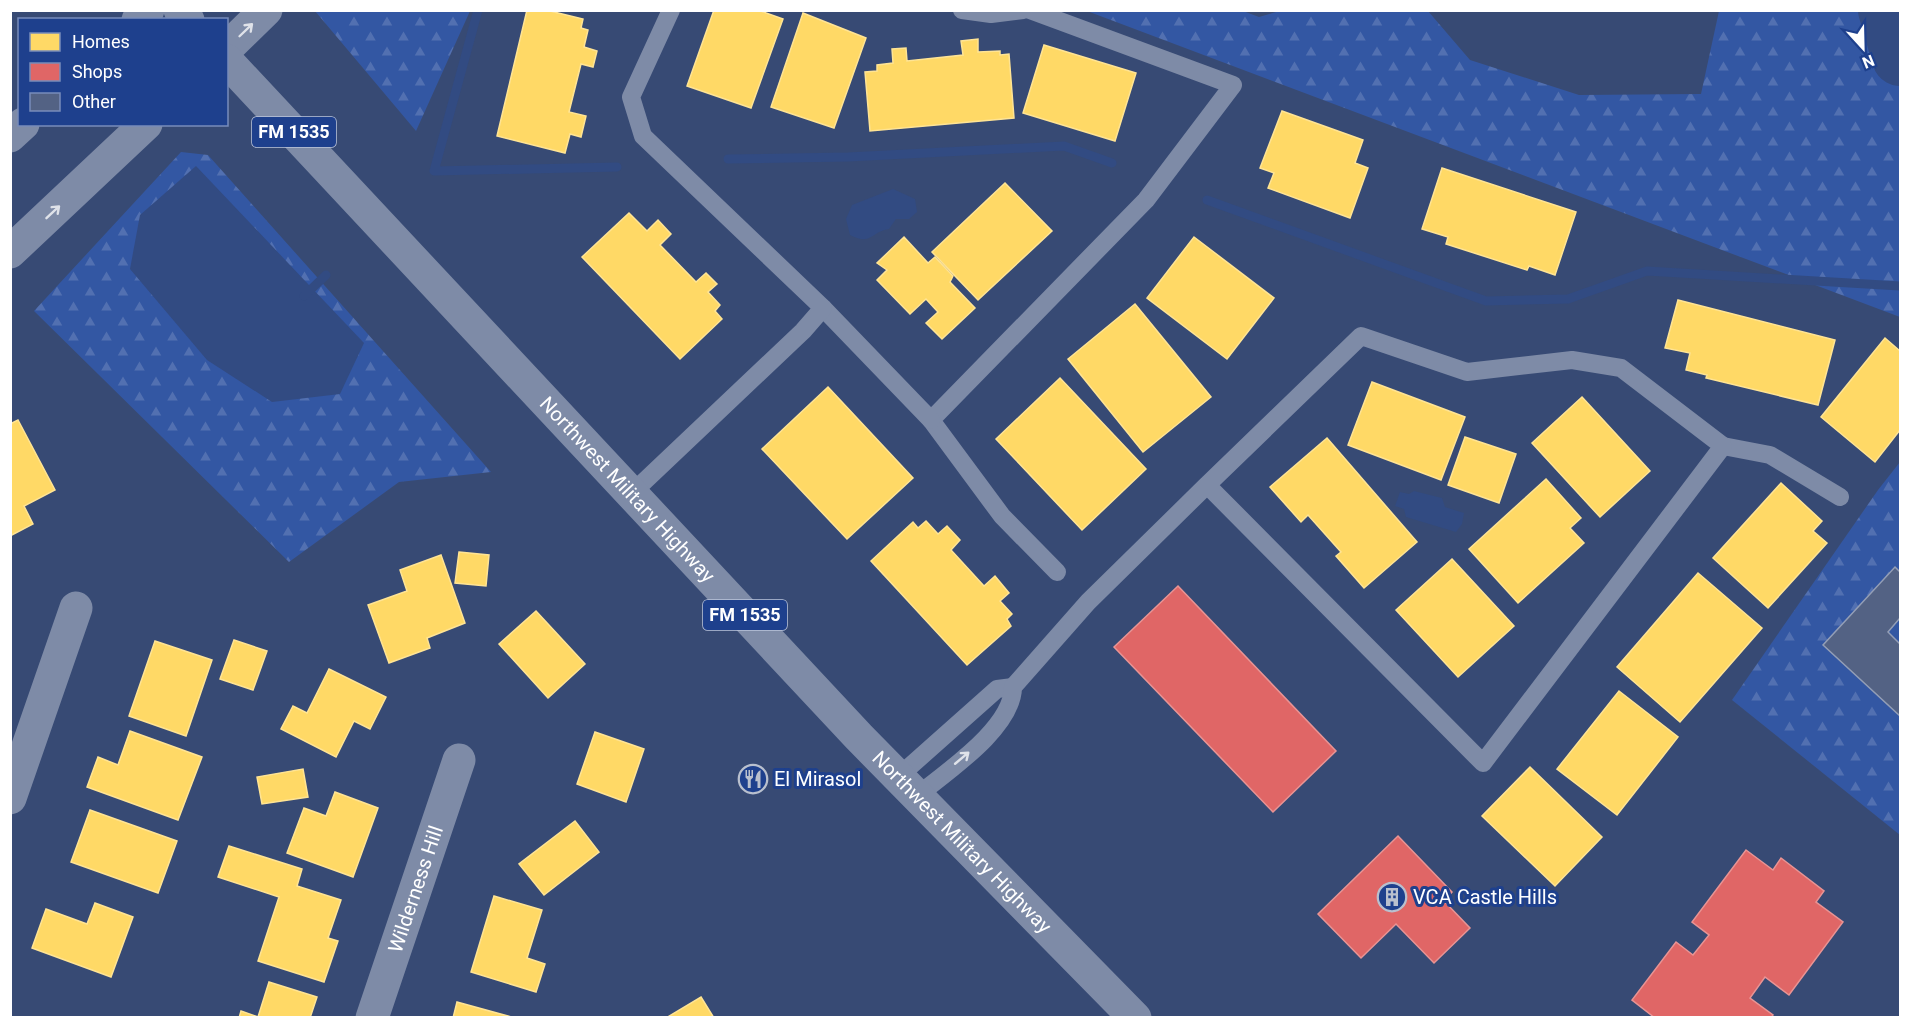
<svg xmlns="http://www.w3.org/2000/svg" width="1911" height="1028" font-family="Roboto,sans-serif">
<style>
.forest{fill:url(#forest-firs)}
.water{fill:#324b82}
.homes{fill:#ffd966;stroke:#ffe494;stroke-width:1.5}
.shops{fill:#e06666;stroke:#e99494;stroke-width:1.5}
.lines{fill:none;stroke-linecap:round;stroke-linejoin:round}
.stream{stroke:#324b82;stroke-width:9}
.river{stroke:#324b82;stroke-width:56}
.building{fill:#536284;stroke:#939eb6;stroke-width:1.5}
.service{stroke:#7e8ba7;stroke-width:18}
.minor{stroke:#7e8ba7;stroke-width:33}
.primary{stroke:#7e8ba7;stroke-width:33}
.oneway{stroke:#dfe2e9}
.labels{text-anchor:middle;stroke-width:6;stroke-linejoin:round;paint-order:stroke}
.shield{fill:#1e408d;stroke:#bcc6dd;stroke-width:1.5}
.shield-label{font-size:18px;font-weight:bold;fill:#fff}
.street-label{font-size:20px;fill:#fff;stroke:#1e408d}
.poi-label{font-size:20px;fill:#fff;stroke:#1e408d;text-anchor:start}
</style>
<defs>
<pattern id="forest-firs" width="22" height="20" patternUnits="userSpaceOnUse" patternTransform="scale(1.5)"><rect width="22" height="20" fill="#3357a3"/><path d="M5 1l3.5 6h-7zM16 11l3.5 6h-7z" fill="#5270b1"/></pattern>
</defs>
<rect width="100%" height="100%" fill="#374a74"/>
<g class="forest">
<polygon points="314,11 470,11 416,131 315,11"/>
<polygon points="1243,11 1259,17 1283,10 1428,11 1470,60 1579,95 1701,94 1719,11 1900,11 1900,317 1087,11"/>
<polygon points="181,152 208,155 491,472 399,482 289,562 34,311"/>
<polygon points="1900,462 1900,835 1732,700 1878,490"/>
</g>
<g class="water">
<polygon points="196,166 364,343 340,394 272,402 207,360 130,269 140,215"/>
<path d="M 893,189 L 915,199 L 917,212 L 909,219 L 896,219 L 889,229 C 870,232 872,246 850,235 L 846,219 L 852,205 Z"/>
<polygon points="1414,491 1442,498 1445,507 1464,513 1462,524 1456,532 1406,517 1404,509 1395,506 1400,492 1409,494"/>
</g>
<g class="homes">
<polygon points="527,10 546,10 583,19 581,28 588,30 584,47 597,51 593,67 581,64 569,112 586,116 581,137 570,134 565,153 497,136"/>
<polygon points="714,10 758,10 783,19 751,108 687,86"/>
<polygon points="803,13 866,38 834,128 771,107"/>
<polygon points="978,39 978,52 1000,51 1000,55 1009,54 1014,118 870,131 865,72 877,71 877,65 893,63 892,49 906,48 907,61 963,55 961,41"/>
<polygon points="1044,45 1136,73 1115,141 1023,113"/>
<polygon points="1282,111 1363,140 1355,163 1368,168 1350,218 1268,188 1274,173 1260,168"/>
<polygon points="1442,168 1576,212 1555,275 1529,266 1527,270 1446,244 1448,237 1422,229"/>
<polygon points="1005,183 1052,231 978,300 932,252"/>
<polygon points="629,213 647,231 658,220 671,234 660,245 696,282 706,273 717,284 708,292 720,305 715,311 722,319 680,359 582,257"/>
<polygon points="904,237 928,263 935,257 953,276 950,282 975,308 942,339 926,323 938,312 926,299 910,314 877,280 887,270 877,263"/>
<polygon points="1194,237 1274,298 1227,359 1147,298"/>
<polygon points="1678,300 1835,340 1818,405 1706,378 1707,375 1686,370 1690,353 1665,348"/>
<polygon points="1135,304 1211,397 1143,452 1068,359"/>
<polygon points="1885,338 1900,351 1900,430 1875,462 1821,417"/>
<polygon points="1060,378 1146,469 1082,530 996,439"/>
<polygon points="1372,382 1465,417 1441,480 1348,445"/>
<polygon points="828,387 913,478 847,539 762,449"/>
<polygon points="1582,397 1650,471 1600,517 1532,443"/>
<polygon points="18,420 55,490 24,506 33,524 10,536 10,424"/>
<polygon points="1465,437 1516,454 1499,503 1448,485"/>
<polygon points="1327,438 1417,542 1364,588 1336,556 1341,552 1308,515 1301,522 1270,487"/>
<polygon points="1546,479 1581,518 1570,528 1584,543 1518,603 1469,549"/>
<polygon points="1781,483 1822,521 1813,531 1827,543 1768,608 1713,558"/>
<polygon points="926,521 938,534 947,526 960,540 951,550 984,586 995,576 1009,593 1000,601 1012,614 1007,619 1011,626 967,665 871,561 913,522 918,528"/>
<polygon points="459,552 489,555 486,586 455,583"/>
<polygon points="441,555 465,623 427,638 430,648 389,663 368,605 407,591 400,570"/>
<polygon points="1452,559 1514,626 1458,677 1396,610"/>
<polygon points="1698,573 1762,628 1680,722 1617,667"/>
<polygon points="536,611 585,664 548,698 499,644"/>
<polygon points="234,640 267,651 253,690 220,679"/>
<polygon points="155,641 212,660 186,736 129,716"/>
<polygon points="329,669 386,697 370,729 354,721 336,757 281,729 293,706 307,713"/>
<polygon points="1619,691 1678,737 1617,815 1557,769"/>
<polygon points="130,731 202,757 178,820 87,787 98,757 118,765"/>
<polygon points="595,732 644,749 626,802 577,784"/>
<polygon points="1530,767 1602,837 1555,886 1482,816"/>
<polygon points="303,769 308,797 262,804 257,777"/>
<polygon points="335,792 378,808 353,877 287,853 304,808 326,816"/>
<polygon points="90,810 177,841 158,893 71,862"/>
<polygon points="575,821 599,852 544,895 519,864"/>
<polygon points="229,846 302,869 297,886 341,900 328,938 338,941 324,982 258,961 279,897 218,877"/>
<polygon points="494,896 542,910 527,958 545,964 536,992 471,972"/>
<polygon points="95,903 133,917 111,977 32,948 46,909 87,924"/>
<polygon points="269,982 317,997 310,1018 239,1018 241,1011 258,1017"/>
<polygon points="701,997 714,1018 666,1018"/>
<polygon points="457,1002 515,1018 453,1018"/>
</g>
<g class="shops">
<polygon points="1178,586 1336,751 1273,812 1114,647"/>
<polygon points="1398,836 1452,892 1444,901 1470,928 1434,963 1396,924 1361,958 1318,914"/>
<polygon points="1746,850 1773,870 1781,858 1824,891 1816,902 1843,922 1789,995 1765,977 1750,998 1773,1015 1771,1018 1655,1018 1632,1000 1676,942 1693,955 1709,935 1692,922"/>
</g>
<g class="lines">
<g class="stream">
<polyline points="478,10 434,171 617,167"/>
<polyline points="728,159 848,157 1064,146 1112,163"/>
<polyline points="1207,200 1486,301 1568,299 1647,271 1900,286"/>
<polyline points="304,296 326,275"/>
</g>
<polyline class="river" points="1886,10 1900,58"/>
</g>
<polygon class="building" points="1895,567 1900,572 1900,618 1888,632 1900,644 1900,716 1823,645"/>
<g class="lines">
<g class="service">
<polyline points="962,10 991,14 1023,10"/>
<polyline points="1030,10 1233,85 1146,200 931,420 1002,516 1057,572"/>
<polyline points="823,308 931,420"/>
<polyline points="1723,446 1770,455 1840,497"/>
<polyline points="632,493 803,331 823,308 643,136 631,97 671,10"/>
<polyline points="898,777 997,689 1013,687"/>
<path d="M 917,796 C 946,772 1013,728 1013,687 L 1088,602 L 1207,485 L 1483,763 L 1723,446 L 1621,368 L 1572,360 L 1467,372 L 1361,336 L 1207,485"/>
</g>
<g class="minor">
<polyline points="138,20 148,10"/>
<polyline points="226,49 266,10"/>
<polyline points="10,136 23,124"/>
<polyline points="10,252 146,124"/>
<polyline points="10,798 76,608"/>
<path id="s1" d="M 372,1018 L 459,760"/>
</g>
<g class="primary">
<polyline points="180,10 188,20"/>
<path id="s2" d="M 226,60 L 859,737 L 1135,1018"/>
</g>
</g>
<defs><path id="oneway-shaft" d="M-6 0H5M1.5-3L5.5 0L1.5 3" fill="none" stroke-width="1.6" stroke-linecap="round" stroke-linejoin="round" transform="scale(1.5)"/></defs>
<g class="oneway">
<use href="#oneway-shaft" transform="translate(246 30) rotate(-44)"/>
<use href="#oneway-shaft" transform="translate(53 212) rotate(-43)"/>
<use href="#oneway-shaft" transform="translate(962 758) rotate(-40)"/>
</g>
<defs>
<g id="restaurant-ring" transform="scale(1.5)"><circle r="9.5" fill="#1e408d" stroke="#b9c0ce" stroke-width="1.5"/><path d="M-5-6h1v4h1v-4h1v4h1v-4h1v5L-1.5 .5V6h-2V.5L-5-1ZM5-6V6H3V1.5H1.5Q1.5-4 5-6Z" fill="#b9c0ce"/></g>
<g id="building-ring" transform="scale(1.5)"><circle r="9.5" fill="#1e408d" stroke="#b9c0ce" stroke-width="1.5"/><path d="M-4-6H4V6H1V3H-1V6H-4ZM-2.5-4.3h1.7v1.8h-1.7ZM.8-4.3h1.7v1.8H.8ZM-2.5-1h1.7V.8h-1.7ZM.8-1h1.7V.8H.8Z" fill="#b9c0ce"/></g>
</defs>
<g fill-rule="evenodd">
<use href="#restaurant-ring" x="753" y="779"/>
<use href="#building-ring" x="1392" y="897"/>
</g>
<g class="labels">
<g class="shield">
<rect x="252" y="117" width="84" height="30" rx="4.5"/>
<rect x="703" y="600" width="84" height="30" rx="4.5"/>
</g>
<g class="shield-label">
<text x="294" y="138">FM 1535</text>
<text x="745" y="621">FM 1535</text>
</g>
<g class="street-label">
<text dy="7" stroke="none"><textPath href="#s2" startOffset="588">Northwest Military Highway</textPath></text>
<text dy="7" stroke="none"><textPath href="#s2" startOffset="1074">Northwest Military Highway</textPath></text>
<text dy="7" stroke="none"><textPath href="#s1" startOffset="136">Wilderness Hill</textPath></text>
</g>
<g class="poi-label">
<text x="774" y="786">El Mirasol</text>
<text x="1413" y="904">VCA Castle Hills</text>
</g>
</g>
<rect width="1911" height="1028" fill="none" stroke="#ffffff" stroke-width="24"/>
<rect x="18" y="18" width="210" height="108" fill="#1e408d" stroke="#788cbb" stroke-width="1.5"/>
<rect x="30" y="33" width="30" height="18" fill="#ffd966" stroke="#788cbb" stroke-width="1.5"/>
<text x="72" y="48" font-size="18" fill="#ffffff">Homes</text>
<rect x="30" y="63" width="30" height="18" fill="#e06666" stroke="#788cbb" stroke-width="1.5"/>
<text x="72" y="78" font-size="18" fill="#ffffff">Shops</text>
<rect x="30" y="93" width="30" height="18" fill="#536284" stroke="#788cbb" stroke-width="1.5"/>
<text x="72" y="108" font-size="18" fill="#ffffff">Other</text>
<g transform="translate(1863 48) rotate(158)" stroke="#1e408d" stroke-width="4.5" paint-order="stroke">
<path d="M0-4.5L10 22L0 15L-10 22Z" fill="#ffffff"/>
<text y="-9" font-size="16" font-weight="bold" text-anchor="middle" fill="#ffffff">N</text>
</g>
</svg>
